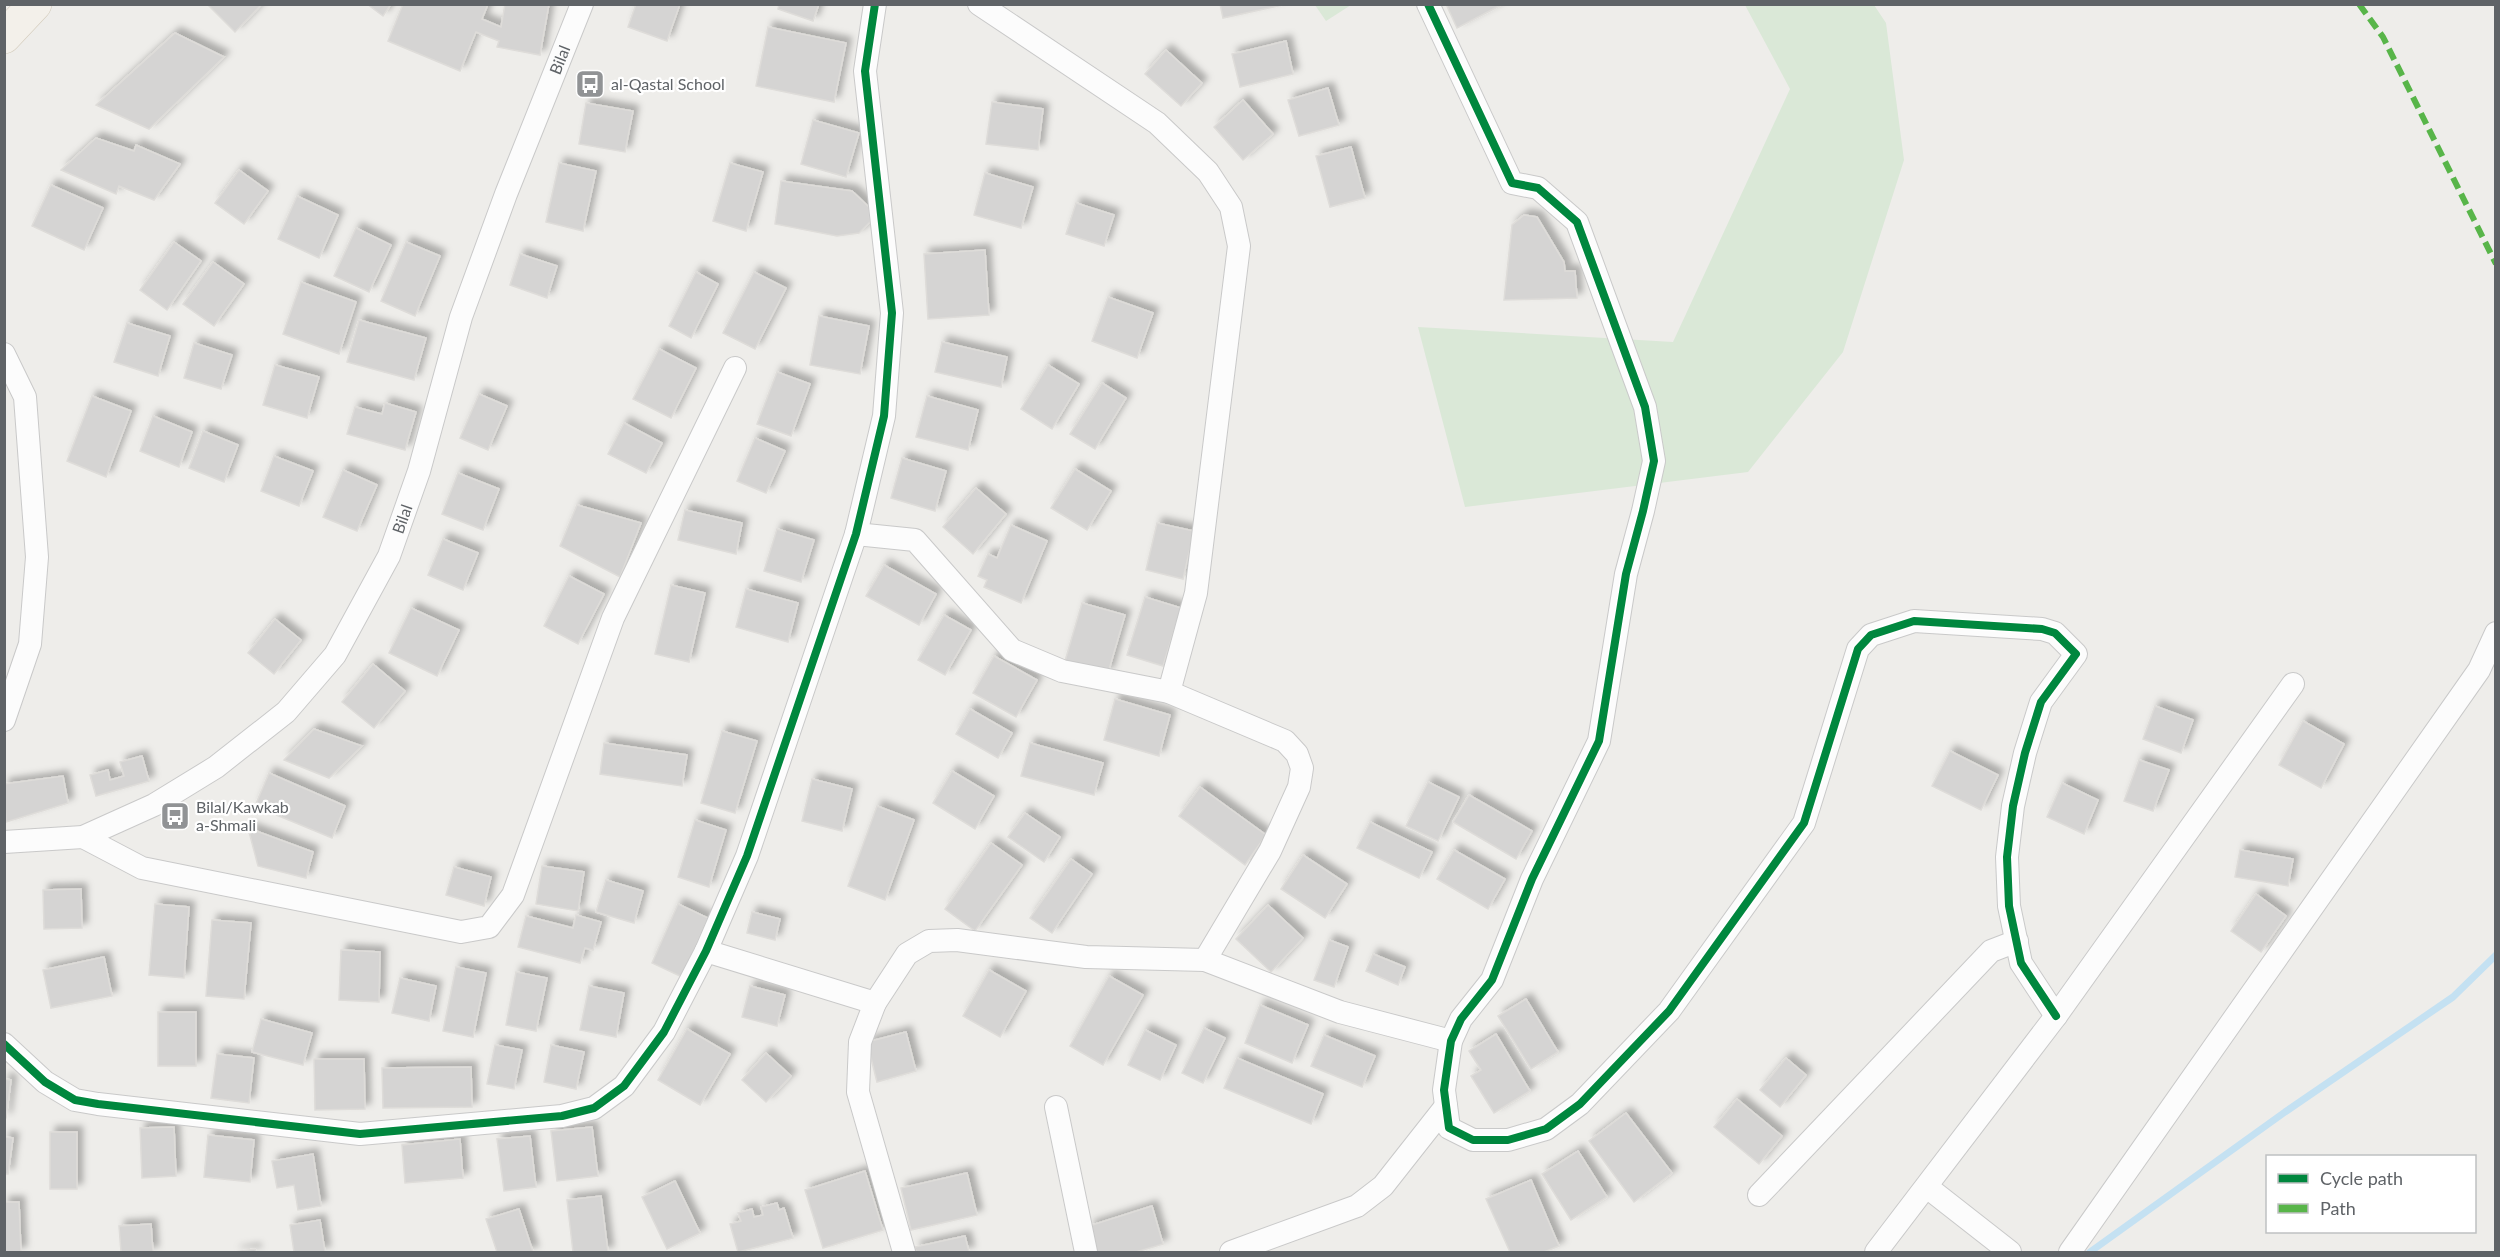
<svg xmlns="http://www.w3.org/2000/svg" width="2500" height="1257" font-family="Lato,sans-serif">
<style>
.green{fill:#dae8d7}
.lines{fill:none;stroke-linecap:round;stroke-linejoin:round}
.stream{stroke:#c4e1f2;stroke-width:7}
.building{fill:#d5d4d3;stroke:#dedcd9;stroke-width:1.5;filter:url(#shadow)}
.minor-casing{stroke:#c9c9c9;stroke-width:24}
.primary-casing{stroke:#d3cbbb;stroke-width:34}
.minor{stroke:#fcfcfc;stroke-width:22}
.primary{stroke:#f3f0ea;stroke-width:33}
.quiet{stroke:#58b549;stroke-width:6;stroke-dasharray:12 6;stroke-linecap:butt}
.cycleway-casing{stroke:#fff;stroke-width:11}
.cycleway{stroke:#00873e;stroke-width:8}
.labels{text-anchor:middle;stroke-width:4.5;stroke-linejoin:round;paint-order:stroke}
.street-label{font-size:16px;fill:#5f6367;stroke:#fff}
.poi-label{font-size:16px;fill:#5f6367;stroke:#fff;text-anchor:start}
</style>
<defs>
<filter id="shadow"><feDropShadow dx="5.5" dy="-5.5" stdDeviation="3" flood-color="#0004"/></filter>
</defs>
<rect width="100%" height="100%" fill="#eeedea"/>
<g class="green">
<polygon points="1315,5 1351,5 1326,21"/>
<polygon points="1745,5 1874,5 1886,23 1904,160 1843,352 1748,472 1465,507 1418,327 1673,342 1790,89"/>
</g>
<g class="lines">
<polyline class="stream" points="2090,1252 2285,1112 2453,997 2496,955"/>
</g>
<g class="building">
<polygon points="207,4 262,4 235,32"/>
<polygon points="367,4 391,4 383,16"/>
<polygon points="403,4 488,4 482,19 501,27 505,4 549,4 540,55 497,47 499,41 476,32 460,71 388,41"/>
<polygon points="636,4 680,4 667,41 628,27"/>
<polygon points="779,4 819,4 813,21 778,9"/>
<polygon points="1220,4 1283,4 1283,5 1223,18"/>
<polygon points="1446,4 1503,4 1457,28"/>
<polygon points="768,27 846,43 834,102 756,86"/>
<polygon points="175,33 224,57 149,129 96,105"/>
<polygon points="1286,41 1293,74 1240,87 1232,54"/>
<polygon points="1166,50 1202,83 1181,106 1145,74"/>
<polygon points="1328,88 1339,125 1299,136 1288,100"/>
<polygon points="1243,100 1273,134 1243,160 1214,127"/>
<polygon points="992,102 1043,109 1038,150 986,144"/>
<polygon points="586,103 633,111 625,152 579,144"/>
<polygon points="813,120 859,133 846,177 801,164"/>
<polygon points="96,138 134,151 136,145 180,164 154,200 119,186 116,194 61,170"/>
<polygon points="1351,147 1365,198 1330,207 1316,156"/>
<polygon points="559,163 596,171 583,231 546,222"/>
<polygon points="730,163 763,172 746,231 713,221"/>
<polygon points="239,170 268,191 244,224 215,203"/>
<polygon points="985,173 1033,187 1021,228 974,215"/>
<polygon points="781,181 852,191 869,207 870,222 859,233 837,236 775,224"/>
<polygon points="51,185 103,208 84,250 32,226"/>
<polygon points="297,196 338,215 319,258 278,239"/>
<polygon points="1076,203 1114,215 1104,246 1066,234"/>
<polygon points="1524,215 1537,217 1564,262 1565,271 1575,271 1577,298 1504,300 1512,225"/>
<polygon points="356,228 391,245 369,292 334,276"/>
<polygon points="174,242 201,261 167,310 140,290"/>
<polygon points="406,242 440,256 415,316 381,301"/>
<polygon points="985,250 989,315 928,319 924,254"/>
<polygon points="520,254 557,266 547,298 510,285"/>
<polygon points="213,262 244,284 214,326 183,304"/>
<polygon points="696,272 718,284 691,338 669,326"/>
<polygon points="754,272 786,288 755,349 723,333"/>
<polygon points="301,282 356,302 339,354 283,334"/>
<polygon points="1108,297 1153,313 1137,358 1092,341"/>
<polygon points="819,316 869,326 860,374 810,365"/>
<polygon points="359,320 426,338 414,380 347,362"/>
<polygon points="127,323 170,336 158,376 114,362"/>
<polygon points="942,342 1007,357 1001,387 935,372"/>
<polygon points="194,343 232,355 221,389 184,378"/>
<polygon points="659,349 696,368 671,418 633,399"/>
<polygon points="275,365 319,377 307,418 263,405"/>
<polygon points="1048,365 1079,384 1052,429 1021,409"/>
<polygon points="777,372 810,384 791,436 757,424"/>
<polygon points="1102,383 1126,398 1095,449 1070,434"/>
<polygon points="479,394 507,406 488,450 460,438"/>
<polygon points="92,396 131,411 106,477 67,461"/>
<polygon points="927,396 978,410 968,450 916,437"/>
<polygon points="385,403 416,412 405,450 347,434 355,407 382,414"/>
<polygon points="153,416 192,432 179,467 140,451"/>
<polygon points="624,423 662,443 646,473 608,454"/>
<polygon points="203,431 238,445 224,482 189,468"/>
<polygon points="755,438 785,451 766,493 737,481"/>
<polygon points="274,456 313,471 299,506 261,491"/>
<polygon points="902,458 946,471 935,511 891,498"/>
<polygon points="1075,469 1111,491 1087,530 1051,508"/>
<polygon points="343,470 377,485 357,531 323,517"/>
<polygon points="458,473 499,489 483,530 442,514"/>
<polygon points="976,488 1006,514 973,554 943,527"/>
<polygon points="577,505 641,523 620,577 560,546"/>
<polygon points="685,510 742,523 736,554 678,540"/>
<polygon points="1157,523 1194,531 1183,579 1146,570"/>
<polygon points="1011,525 1047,541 1021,603 984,587 987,580 978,576 988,554 997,558"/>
<polygon points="777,529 814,540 801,582 764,571"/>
<polygon points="443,539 478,553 463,590 428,575"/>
<polygon points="884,565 936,594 919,625 866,596"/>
<polygon points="569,576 604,594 578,644 544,626"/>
<polygon points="671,585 705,593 689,662 655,654"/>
<polygon points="746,589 798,603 788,642 736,627"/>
<polygon points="1145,597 1181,608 1163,666 1127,655"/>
<polygon points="1082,603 1125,615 1108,673 1065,661"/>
<polygon points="411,608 459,630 437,676 389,653"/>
<polygon points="944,615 971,630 945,675 918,660"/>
<polygon points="275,619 301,640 274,674 248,653"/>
<polygon points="994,656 1037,680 1016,717 973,693"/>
<polygon points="373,664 405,691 374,728 342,702"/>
<polygon points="1115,699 1170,715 1159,756 1104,740"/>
<polygon points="2155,706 2193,720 2181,753 2143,739"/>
<polygon points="970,709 1012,733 998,758 956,734"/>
<polygon points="2303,721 2344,744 2321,788 2279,765"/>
<polygon points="314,729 362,746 329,778 284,760"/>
<polygon points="722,731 757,741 735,813 701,803"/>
<polygon points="604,743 687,755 682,786 600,774"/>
<polygon points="1030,743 1103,763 1094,795 1021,776"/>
<polygon points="1950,751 1998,775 1981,810 1932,786"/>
<polygon points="142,756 149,781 96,796 90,775 108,770 110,780 124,776 120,762"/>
<polygon points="2139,760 2169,770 2153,811 2124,801"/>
<polygon points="952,771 994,796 975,829 933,803"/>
<polygon points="269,773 345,806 332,838 255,806"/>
<polygon points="63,776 68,803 6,822 4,784"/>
<polygon points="812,779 852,789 842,831 802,821"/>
<polygon points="1428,782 1459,797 1438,841 1406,826"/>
<polygon points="2062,783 2098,800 2084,834 2047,817"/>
<polygon points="1200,787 1266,835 1245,865 1179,816"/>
<polygon points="1469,795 1532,831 1516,859 1453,822"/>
<polygon points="877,806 914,820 885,900 848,886"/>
<polygon points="1025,813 1060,837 1044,862 1008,837"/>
<polygon points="695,820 726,830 709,887 678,877"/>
<polygon points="1370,822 1432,852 1419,878 1357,848"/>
<polygon points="248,828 313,852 306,878 258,866"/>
<polygon points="991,843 1022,865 975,931 945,909"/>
<polygon points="1454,850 1505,879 1488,909 1437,879"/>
<polygon points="2240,850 2293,859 2288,886 2235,877"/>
<polygon points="1303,855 1347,884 1325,918 1281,889"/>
<polygon points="1071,859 1092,874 1052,933 1030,918"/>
<polygon points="542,866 584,872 578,911 536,904"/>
<polygon points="454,867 491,877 484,906 446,895"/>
<polygon points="606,880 643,891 634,923 596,912"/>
<polygon points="81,889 82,928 44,929 43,890"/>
<polygon points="2256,894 2286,916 2261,952 2231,931"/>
<polygon points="155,904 189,907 184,978 149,975"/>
<polygon points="678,904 708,918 682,977 652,963"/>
<polygon points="1268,905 1303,938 1271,972 1236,939"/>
<polygon points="752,912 780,919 775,940 747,933"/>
<polygon points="576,915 601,922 593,950 585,948 580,963 518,947 526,916 573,928"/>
<polygon points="212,920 251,923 244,999 206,996"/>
<polygon points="1329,940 1348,947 1334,987 1314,980"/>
<polygon points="341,950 380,952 379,1002 339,1000"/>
<polygon points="1373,954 1405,967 1398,985 1366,971"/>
<polygon points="104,957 112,996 51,1008 43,970"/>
<polygon points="456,967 486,973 473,1037 443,1031"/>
<polygon points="989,970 1026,991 1000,1037 963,1016"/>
<polygon points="516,972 547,978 536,1031 506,1025"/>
<polygon points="1109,976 1143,995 1103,1065 1070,1046"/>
<polygon points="400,978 436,986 429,1021 392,1013"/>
<polygon points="589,986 624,993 616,1037 580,1030"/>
<polygon points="750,986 785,995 777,1026 742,1017"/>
<polygon points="1526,999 1558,1052 1531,1069 1498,1016"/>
<polygon points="1260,1005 1308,1025 1292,1063 1245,1043"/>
<rect x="158" y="1012" width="38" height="54"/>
<polygon points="261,1019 312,1033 303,1065 252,1052"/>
<polygon points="1204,1028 1225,1038 1203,1083 1182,1073"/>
<polygon points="687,1029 730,1054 700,1105 658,1080"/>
<polygon points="1145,1030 1176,1045 1160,1080 1128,1065"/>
<polygon points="906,1032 916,1071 877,1082 867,1042"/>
<polygon points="1496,1034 1530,1091 1494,1113 1471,1076 1481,1070 1469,1051"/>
<polygon points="1324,1035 1375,1056 1362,1087 1311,1066"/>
<polygon points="495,1045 522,1050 514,1089 487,1084"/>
<polygon points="551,1045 584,1052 576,1089 544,1082"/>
<polygon points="766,1053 791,1076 766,1102 742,1080"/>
<polygon points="217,1054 254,1058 249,1103 211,1098"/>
<polygon points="1237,1058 1323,1094 1311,1124 1224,1088"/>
<polygon points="1786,1058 1806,1075 1780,1107 1760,1090"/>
<polygon points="314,1059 364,1059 365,1109 315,1110"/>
<polygon points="471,1067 472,1107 383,1108 382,1068"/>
<polygon points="4,1079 11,1080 6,1118 4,1118"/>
<polygon points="1737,1099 1782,1136 1759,1164 1714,1127"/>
<polygon points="1626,1113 1672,1173 1634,1202 1589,1141"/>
<polygon points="174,1127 176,1176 142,1178 140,1128"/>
<polygon points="592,1127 598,1176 557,1181 551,1131"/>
<rect x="50" y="1132" width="27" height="57"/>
<polygon points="208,1135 254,1140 250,1182 204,1177"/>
<polygon points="530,1136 536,1187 504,1191 497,1139"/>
<polygon points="4,1137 13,1138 8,1174 4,1174"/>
<polygon points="460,1139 463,1178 405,1183 402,1145"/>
<polygon points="1578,1151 1607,1197 1571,1220 1542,1174"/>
<polygon points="313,1154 321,1206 298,1210 294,1185 277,1188 272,1161"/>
<polygon points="865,1171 883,1230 823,1248 805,1190"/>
<polygon points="967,1173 977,1215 911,1230 901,1188"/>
<polygon points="1531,1180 1559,1246 1544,1252 1510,1252 1486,1199"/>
<polygon points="675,1181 700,1233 667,1249 642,1197"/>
<polygon points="601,1196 608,1252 573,1252 567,1200"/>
<polygon points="4,1202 19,1202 21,1252 4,1252"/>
<polygon points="777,1203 779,1210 784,1208 793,1238 738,1252 730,1224 741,1221 738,1213 752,1209 754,1217 763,1215 761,1207"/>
<polygon points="1152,1206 1163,1244 1136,1252 1097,1252 1089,1226"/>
<polygon points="519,1209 533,1252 497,1252 486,1219"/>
<polygon points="320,1220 325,1252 294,1252 290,1225"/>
<polygon points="151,1224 153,1252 121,1252 119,1226"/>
<polygon points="965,1236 969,1252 916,1252 915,1247"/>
<polygon points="255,1249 256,1252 234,1252"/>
</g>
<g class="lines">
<g class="minor-casing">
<g id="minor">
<polyline points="979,4 1157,123 1208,172 1231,207 1239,246 1196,593 1169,692"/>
<polyline points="1428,4 1512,183 1538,188 1577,222 1645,407 1654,461 1643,511 1626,574 1599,741 1532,879 1492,980 1461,1019 1451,1041 1444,1090 1449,1128 1473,1140 1508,1140 1546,1129 1580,1104 1669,1011 1804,823 1858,649 1871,635 1914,621 2042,629 2055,633 2076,654 2041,702 2025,753 2013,806 2007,857 2009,906 2021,963 2056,1016"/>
<polyline points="4,354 25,397 37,557 30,644 4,720"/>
<polyline points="856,534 915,540 1012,650 1062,671 1169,692 1285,741 1297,754 1302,768 1299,787 1270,851 1205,960"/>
<polyline points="83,837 142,868 461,932 489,927 513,895 613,618 735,368"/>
<path id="s1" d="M 4,842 L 83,837 L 154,805 L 216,767 L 286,712 L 335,655 L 389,556 L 419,471 L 461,317 L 506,194 L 582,4"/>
<polyline points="706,951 875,1003 907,954 929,941 957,940 1086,957 1205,960 1340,1012 1451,1041"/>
<polyline points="875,1003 860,1042 858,1092 904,1252"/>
<polyline points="4,1044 45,1082 75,1100 98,1104 360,1134 562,1116 594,1108 624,1086 664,1032 706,951 747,856 856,534 884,416 892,313 865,71 875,4"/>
<polyline points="1056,1107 1086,1252"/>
<polyline points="1927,1187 2010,1252"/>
<polyline points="1759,1195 1991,951 2017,941"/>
<polyline points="1231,1252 1357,1206 1383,1186 1446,1106"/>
<polyline points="1876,1252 2056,1016 2293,684"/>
<polyline points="2070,1252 2479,670 2496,633"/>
</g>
</g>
<g class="primary-casing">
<polyline id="primary" points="4,37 35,4"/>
</g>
<use href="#minor" class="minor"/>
<use href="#primary" class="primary"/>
<polyline class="quiet" points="2359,4 2383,37 2496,264"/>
<g class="cycleway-casing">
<g id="cycleway">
<polyline points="1428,4 1512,183 1538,188 1577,222 1645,407 1654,461 1643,511 1626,574 1599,741 1532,879 1492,980 1461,1019 1451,1041 1444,1090 1449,1128 1473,1140 1508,1140 1546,1129 1580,1104 1669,1011 1804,823 1858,649 1871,635 1914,621 2042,629 2055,633 2076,654 2041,702 2025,753 2013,806 2007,857 2009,906 2021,963 2056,1016"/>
<polyline points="4,1044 45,1082 75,1100 98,1104 360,1134 562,1116 594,1108 624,1086 664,1032 706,951 747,856 856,534 884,416 892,313 865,71 875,4"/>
</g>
</g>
<use href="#cycleway" class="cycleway"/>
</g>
<defs>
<g id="bus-square" transform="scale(1.5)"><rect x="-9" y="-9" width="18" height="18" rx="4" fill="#919395" stroke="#fff"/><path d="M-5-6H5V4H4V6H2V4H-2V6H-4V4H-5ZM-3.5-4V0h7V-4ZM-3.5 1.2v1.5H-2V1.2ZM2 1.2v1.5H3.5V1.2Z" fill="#fff"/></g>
</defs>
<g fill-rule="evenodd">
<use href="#bus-square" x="590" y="84"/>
<use href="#bus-square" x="175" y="816"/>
</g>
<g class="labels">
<g class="street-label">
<text dy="6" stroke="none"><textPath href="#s1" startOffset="1032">Bilal</textPath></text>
<text dy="6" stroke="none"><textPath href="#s1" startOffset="546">Bilal</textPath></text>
</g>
<g class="poi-label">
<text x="611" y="90">al-Qastal School</text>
<text x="196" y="813">Bilal/Kawkab<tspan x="196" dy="18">a-Shmali</tspan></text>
</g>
</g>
<rect width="2500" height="1257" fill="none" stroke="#5f6367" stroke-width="12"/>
<rect x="2266" y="1155" width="210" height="78" fill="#ffffff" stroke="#bfc1c2" stroke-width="1.5"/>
<rect x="2278" y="1174" width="30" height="9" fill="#00873e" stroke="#bfc1c2" stroke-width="1.5"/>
<text x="2320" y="1185" font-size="18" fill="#5f6367">Cycle path</text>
<rect x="2278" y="1204" width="30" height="9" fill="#58b549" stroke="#bfc1c2" stroke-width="1.5"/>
<text x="2320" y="1215" font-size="18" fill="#5f6367">Path</text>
</svg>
